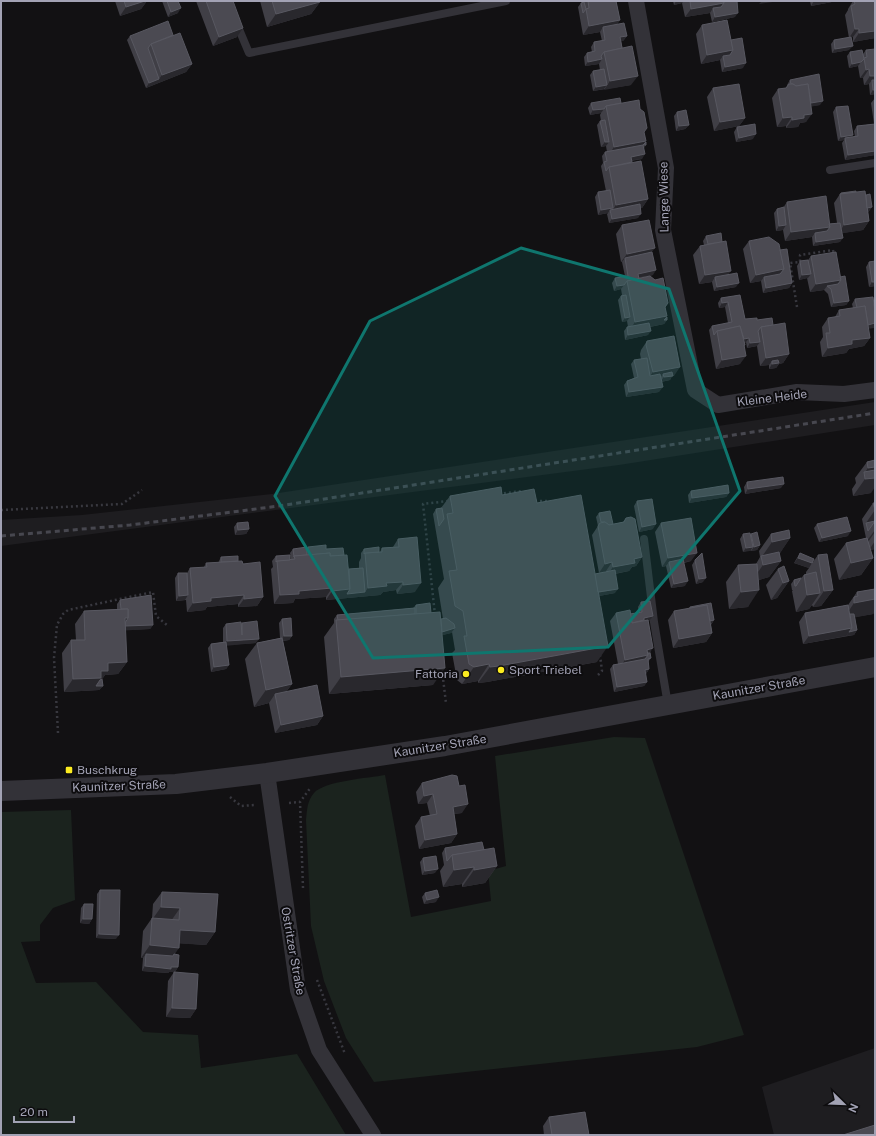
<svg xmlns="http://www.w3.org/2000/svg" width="876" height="1136" font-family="'Public Sans',sans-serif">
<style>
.built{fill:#1e1d20}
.green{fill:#1b231e}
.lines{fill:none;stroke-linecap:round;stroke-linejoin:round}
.path{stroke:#38383f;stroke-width:2.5;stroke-dasharray:2 3;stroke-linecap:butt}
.service{stroke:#333238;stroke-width:8}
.minor{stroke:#333238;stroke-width:16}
.tertiary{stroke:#333238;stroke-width:20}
.rail{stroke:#47474f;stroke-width:3;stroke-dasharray:5 4;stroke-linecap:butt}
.wall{fill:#403f46}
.shaded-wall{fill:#29282d}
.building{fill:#4b4a52;stroke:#585861}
.marked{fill:#0f766e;fill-opacity:0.2;stroke:#0f766e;stroke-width:3;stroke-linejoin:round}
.poi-dot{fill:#fcec20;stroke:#0d0c0e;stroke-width:1.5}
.labels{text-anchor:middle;stroke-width:4;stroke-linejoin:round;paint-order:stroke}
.street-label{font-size:12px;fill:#a2a2b4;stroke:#0d0c0e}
.poi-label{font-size:12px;fill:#a2a2b4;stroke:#0d0c0e;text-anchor:start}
</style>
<rect width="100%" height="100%" fill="#121113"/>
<g class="built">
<polygon points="875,402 875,425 619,465 1,546 1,520 82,515 272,494"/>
<polygon points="875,1048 875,1135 774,1135 762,1087"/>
</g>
<g class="green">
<path d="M 614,737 L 645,738 L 744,1035 L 697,1047 L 374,1082 L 346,1038 L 324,981 L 311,926 L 306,820 C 307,810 307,801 314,793 C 324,781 369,778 385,775 L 411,917 L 491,901 L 488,871 L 506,866 L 495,756 Z"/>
<polygon points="71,810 75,900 53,908 40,925 40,941 21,942 36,983 96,982 143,1032 198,1035 201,1068 297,1054 346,1135 1,1135 1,812"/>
</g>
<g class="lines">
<g class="path">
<polyline points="797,307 790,263 800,262 800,255 833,250 834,255"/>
<polyline points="499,494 522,491"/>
<polyline points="535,501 547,501"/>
<polyline points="1,510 122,504 142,490"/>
<polyline points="435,615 423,504 448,501"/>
<polyline points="442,670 446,703"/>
<polyline points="598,675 602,671 600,655"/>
<polyline points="58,733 54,658 57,625 63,614 68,610 153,592 156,616 167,625"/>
<polyline points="230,797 241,806 254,805"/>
<polyline points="289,803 300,802"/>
<polyline points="303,888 300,802 311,787"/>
<polyline points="317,980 345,1054"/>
</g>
<g class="service">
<polyline points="236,22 249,53 506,1"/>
<polyline points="830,170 875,163"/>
<polyline points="644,539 654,622 668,705"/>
</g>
<g class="minor">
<polyline points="636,1 666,168 663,230 695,390 718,405 797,392 844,394 875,390"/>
<polyline points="267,773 298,990 319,1050 373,1135"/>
</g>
<polyline class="tertiary" points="1,791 176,784 267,773 445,746 875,667"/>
<polyline class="rail" points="1,536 130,525 279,506 875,413"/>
</g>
<g class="wall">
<polygon points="115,1 147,1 141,9 120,16"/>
<polygon points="162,1 178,1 178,13 168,17"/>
<polygon points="196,1 233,1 237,37 213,46"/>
<polygon points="260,1 320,1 320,2 311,14 267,27"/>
<polygon points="585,1 616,1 620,20 617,24 627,36 623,41 621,41 631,85 593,91 590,75 593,71 600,70 599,64 585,66 584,57 587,53 592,52 591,47 594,42 602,41 600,32 583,35 578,7 581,3 584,2"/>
<polygon points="673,1 737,1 735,17 712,22 710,13 685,17 682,3 674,5"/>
<polygon points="810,1 837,1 811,6"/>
<polygon points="853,1 875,1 875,38 853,42 853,37 851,37 849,50 832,53 831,44 834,40 849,38 845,15 848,10 848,9"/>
<polygon points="702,25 731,40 743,68 722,72 720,60 701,64 696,34"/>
<polygon points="173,35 192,64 186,72 146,88 127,40 130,36"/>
<polygon points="866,50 875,94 870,95 869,84 864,85 863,78 860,78 858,66 849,68 847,56 850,52 863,54"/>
<polygon points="790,80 820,105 811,106 806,122 800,123 798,127 786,128 786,126 777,127 772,98 778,89 786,88 787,86 787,85"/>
<polygon points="713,88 745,118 739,126 714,131 707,97"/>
<polygon points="875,98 875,155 845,160 842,143 844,140 838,141 833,112 836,107 853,135 851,137 855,137 854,131 857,126 874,124 871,103"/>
<polygon points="591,103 621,103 644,132 646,145 644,148 642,159 631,161 648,199 642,208 640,208 638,218 609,223 607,214 608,213 598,215 595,197 598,192 606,191 601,166 603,163 602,156 605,152 607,152 606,146 601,147 597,125 600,121 601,121 600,115 601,113 590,115 588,108"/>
<polygon points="677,112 689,125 685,129 676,131 674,116"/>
<polygon points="737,127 753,139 736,142 734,132"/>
<polygon points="856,192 866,195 872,207 869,211 868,212 869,221 863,230 842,233 840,242 813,246 812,237 785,241 783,230 776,231 774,213 777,209 783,208 787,202 829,224 837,223 834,203 840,194 841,193"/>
<polygon points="622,225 652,253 653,275 639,278 639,279 668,303 665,307 667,320 664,324 650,327 648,335 625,340 624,331 627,327 628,327 627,321 622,322 618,300 621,296 622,295 621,289 614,291 612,283 615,278 625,276 622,262 621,262 616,234"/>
<polygon points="706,236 729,274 736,287 714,291 712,282 699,284 693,255 700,246 704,245 703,241"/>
<polygon points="749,241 780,250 792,283 789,288 763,293 761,281 750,283 743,249"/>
<polygon points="811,256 840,277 849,301 846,305 831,307 828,294 824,290 810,292 807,278 799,280 797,266 800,261 808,260"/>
<polygon points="875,261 875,286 869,287 866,267 869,262"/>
<polygon points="740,295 745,319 757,320 773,325 789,354 783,363 779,364 776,368 769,369 769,365 760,366 757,346 747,348 746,342 745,343 745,345 744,347 740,364 716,369 709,330 712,326 728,323 725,307 719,308 718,303 721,298"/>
<polygon points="855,299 875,312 875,326 874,328 868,328 870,338 864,346 849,349 846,353 822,357 820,342 823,337 822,327 828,318 835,317 839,310 853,308 852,304"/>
<polygon points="647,341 674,376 672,376 670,380 661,382 659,392 626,397 624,385 627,381 634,378 631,364 634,360 641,359 640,354 641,350"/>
<polygon points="875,460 871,493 853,496 852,489 856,483 855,478 867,462"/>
<polygon points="747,482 781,488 745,494 744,487"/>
<polygon points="691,491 729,493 726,497 689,503 688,495"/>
<polygon points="502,495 537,503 595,574 606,572 606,571 599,573 592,535 598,526 596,517 599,513 613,524 623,522 626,518 642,557 636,566 632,567 629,571 615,574 615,593 599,596 597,662 487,682 478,683 478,681 462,684 457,680 452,653 455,650 452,632 451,633 442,635 433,685 329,694 324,637 334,623 334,619 337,615 413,608 416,605 431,613 441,619 443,619 438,588 444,579 433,514 436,509 441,508 450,496"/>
<polygon points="637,501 653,529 639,532 634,506"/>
<polygon points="873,503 875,503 875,549 870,550 873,558 861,575 839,580 834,559 846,543 866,538 862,519"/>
<polygon points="237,523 249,529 246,534 235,535 234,527"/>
<polygon points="661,523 691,561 684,563 685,586 671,588 666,566 662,567 655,532"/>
<polygon points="817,524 848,536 819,542 814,528"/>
<polygon points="743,534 750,535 751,534 760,545 757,550 751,551 750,550 743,552 740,539"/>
<polygon points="771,534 790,538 779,554 781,561 769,577 759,580 748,607 729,609 726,582 738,565 756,564 760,557 759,551"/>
<polygon points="398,539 415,592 397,594 396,590 383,592 380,595 326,600 326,597 295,599 293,603 274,604 271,569 273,567 272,561 276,556 291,559 290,553 293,549 307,549 308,547 326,549 344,555 349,569 359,568 359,562 361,558 361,553 364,549 380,552 382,548 393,547"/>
<polygon points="800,553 813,562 818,555 833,590 821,606 813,607 812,605 809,609 796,612 792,591 793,590 792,590 791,584 794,580 801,578 804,575 806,574 806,572 809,568 794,563"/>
<polygon points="221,557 238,561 243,564 263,597 257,606 238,607 238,604 207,607 205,610 187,612 186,600 176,601 175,578 178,573 187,573 190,568 204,567 206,563 218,563"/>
<polygon points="695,560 703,582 696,584 692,565"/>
<polygon points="778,569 789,581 777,598 771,600 766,585"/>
<polygon points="875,589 875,611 873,614 855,617 857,630 854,635 803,644 799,622 805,613 848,605 857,592"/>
<polygon points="120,600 153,625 150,629 125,630 127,662 118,674 105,675 102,679 103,686 99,690 64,692 62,653 71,640 76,640 75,624 84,611 117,609 117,604"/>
<polygon points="641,602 650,620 648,621 651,658 648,662 649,669 646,674 645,674 647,682 644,686 614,692 610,669 613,665 618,664 610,621 616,613 630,614 639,612 638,607"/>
<polygon points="690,607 714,620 711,625 712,633 706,642 673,648 668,620 674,611 688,609"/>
<polygon points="282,619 292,636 289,640 283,641 292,684 286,692 323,716 317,725 275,733 269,703 254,707 245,659 257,643 280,638 279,623"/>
<polygon points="242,623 256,643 226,645 229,665 226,669 211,672 208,648 211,644 223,642 223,628 226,624 241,624"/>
<polygon points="422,783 462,813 454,814 457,834 451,843 419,849 415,826 421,817 430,816 427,803 418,804 416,792"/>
<polygon points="445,848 483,850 497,866 485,883 462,887 462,884 443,887 440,871 444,865 442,853"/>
<polygon points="423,858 435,873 422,875 420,862"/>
<polygon points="100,890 116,939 96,938 97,894"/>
<polygon points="162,892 215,932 206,945 179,943 174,954 178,967 175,972 169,972 168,973 142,971 143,958 141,958 143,931 152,918 153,904"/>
<polygon points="425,893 436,902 424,904 422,897"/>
<polygon points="84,904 92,919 89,924 80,923 81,908"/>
<polygon points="174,972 196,1009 190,1018 166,1017 168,981"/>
<polygon points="549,1117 589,1135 544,1135 543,1126"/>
</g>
<g class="shaded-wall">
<polygon points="145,1 147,1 141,9 120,16 126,7"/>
<polygon points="676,1 684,1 682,3 674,5"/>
<polygon points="762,1 780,1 759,4"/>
<polygon points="814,1 837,1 811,6"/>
<polygon points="320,2 311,14 267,27 276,14"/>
<polygon points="724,3 718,11 713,8 710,13 685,17 691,9"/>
<polygon points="181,8 178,13 168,17 171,12"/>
<polygon points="738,13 735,17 712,22 715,17"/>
<polygon points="620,20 614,29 603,27 600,32 583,35 589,26"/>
<polygon points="243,28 237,37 213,46 219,37"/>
<polygon points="855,29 859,29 853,37 849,38"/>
<polygon points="875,31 875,38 853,42 859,33"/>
<polygon points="627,36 623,41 617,42 620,37"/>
<polygon points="853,46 849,50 832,53 835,49"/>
<polygon points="733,50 727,59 723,56 720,60 701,64 707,55"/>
<polygon points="602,59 599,64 585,66 588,62"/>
<polygon points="861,62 858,66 849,68 852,64"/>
<polygon points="746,63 743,68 722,72 725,67"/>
<polygon points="192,64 186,72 146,88 149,83 159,79 162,75"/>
<polygon points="869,69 863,78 860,78 866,70"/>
<polygon points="638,76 631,85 604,90 610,81"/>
<polygon points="870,76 875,76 875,84 872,80 869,84 864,85"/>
<polygon points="607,85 604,89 593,91 596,87"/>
<polygon points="873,90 875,90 875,94 870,95"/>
<polygon points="823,101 820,105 804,108 807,103"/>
<polygon points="604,109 601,113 590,115 593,110"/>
<polygon points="812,114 806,122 800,123 798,127 786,128 792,120 804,115"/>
<polygon points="792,117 786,126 777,127 783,118"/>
<polygon points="745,118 739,126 714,131 720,122"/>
<polygon points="689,125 685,129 676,131 679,126"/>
<polygon points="756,134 753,139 736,142 739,138"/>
<polygon points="853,135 850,140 845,138 844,140 838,141 841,137"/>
<polygon points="646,141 643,145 646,145 643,149 608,156 614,147"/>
<polygon points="605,142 609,142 606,146 601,147"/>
<polygon points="875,151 875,155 845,160 848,155"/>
<polygon points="645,154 642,159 627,161 631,157"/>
<polygon points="648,199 642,208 610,214 616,205"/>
<polygon points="872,207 869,211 861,212 864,208"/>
<polygon points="613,208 610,211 610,210 608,213 598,215 601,210"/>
<polygon points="641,214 638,218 609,223 612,219"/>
<polygon points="869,221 863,230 838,234 844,225"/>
<polygon points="786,225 783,230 776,231 779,226"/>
<polygon points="830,227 824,236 815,233 812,237 785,241 791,232"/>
<polygon points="843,238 840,242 813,246 816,242"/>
<polygon points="655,248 648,257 625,258 622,262 621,262 627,254"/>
<polygon points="784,269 777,278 764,277 761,281 750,283 756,275"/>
<polygon points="656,270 653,275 635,278 638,274"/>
<polygon points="731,271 725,279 715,277 712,282 699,284 705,275"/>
<polygon points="811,274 808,278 799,280 802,275"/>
<polygon points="841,280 835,288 827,286 824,290 810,292 816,284"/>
<polygon points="872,282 875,282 875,286 869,287"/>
<polygon points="739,283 736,287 714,291 717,287"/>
<polygon points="792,283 789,288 763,293 766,288"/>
<polygon points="624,285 621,289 614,291 617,286"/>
<polygon points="849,301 846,305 831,307 834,303"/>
<polygon points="728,302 725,307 719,308 722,303"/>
<polygon points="667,316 664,320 667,320 664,324 629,331 635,322"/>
<polygon points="630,317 627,321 622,322 625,318"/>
<polygon points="875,323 875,326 874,328 861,330 864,325"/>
<polygon points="651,331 648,335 625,340 628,335"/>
<polygon points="749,338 746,342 736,344 739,340"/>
<polygon points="870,338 864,346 849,349 846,353 822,357 828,348 852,340"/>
<polygon points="760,342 757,346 747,348 750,343"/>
<polygon points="789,354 783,363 779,364 776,368 769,369 772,364 772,361 769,365 760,366 766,358"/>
<polygon points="746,356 740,364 716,369 722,360"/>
<polygon points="680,367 674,376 672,376 670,380 660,382 664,377 663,374 660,378 647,380 653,372"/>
<polygon points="663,387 659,392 626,397 629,392"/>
<polygon points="875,467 875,487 871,493 853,496 865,479 864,474 868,468"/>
<polygon points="784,484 781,488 745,494 748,489"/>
<polygon points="729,493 726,497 689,503 692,498"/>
<polygon points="875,510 875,521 866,523"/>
<polygon points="656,524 653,529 639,532 642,527"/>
<polygon points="249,529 246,534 235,535 238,530"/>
<polygon points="875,530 875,532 868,542 866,542"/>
<polygon points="851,531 848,536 819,542 822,538"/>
<polygon points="790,538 779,555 761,558 772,542"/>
<polygon points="875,541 875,549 869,550"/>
<polygon points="760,545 757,550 751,551 754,547"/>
<polygon points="753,547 750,551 743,552 746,548"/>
<polygon points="697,553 691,561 670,565 669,562 666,566 662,567 668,558"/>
<polygon points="642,557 636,566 632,567 629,571 607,575 613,567 634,559"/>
<polygon points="798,558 812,563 809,568 794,563"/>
<polygon points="873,558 861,575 839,580 851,563"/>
<polygon points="781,561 769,577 751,582 763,565"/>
<polygon points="612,562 606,571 599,573 605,564"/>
<polygon points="706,578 703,582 696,584 699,579"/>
<polygon points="688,581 685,586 671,588 674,584"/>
<polygon points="789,581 777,598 771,600 783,583"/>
<polygon points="403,582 396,590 383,592 380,595 326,600 332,591 350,589 365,592 368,588 386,583"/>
<polygon points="421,583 415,592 397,594 403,585"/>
<polygon points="332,588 326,597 295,599 293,603 274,604 280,595 299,591"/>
<polygon points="618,589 615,593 594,597 597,593"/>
<polygon points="759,590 748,607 729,609 741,592"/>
<polygon points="833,590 821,606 813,607 824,591"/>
<polygon points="820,593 809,609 796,612 807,595"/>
<polygon points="188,595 185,600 176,601 179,596"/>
<polygon points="244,595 238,604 207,607 205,610 187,612 193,603 211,598"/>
<polygon points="263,597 257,606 238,607 244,599"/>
<polygon points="875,599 875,611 873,614 847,619 846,615 854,603"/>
<polygon points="653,616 650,620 641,622 644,618"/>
<polygon points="125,618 128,618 153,625 150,629 116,631"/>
<polygon points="714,620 711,624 703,626 706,622"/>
<polygon points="455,628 451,633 429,639 432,634"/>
<polygon points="852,628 846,636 803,644 809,636"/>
<polygon points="857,630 854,635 846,636 849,632"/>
<polygon points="712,633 706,642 673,648 679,639"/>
<polygon points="284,636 292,636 289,640 281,641"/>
<polygon points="259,639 256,643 224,646 227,641"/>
<polygon points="608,646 597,662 487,682 478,683 490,667"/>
<polygon points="653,648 642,664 619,668 625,660 647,650"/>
<polygon points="127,662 118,674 105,675 99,684 103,686 99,690 64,692 73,679 108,663"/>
<polygon points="489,664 478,681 462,684 474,667"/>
<polygon points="229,665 226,669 211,672 214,667"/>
<polygon points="445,668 433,685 329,694 341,677"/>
<polygon points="649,669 646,674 642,675 645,670"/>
<polygon points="647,682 644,686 614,692 617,687"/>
<polygon points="292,684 280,700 275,694 269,703 254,707 266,690"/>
<polygon points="323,716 317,725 275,733 281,725"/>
<polygon points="433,794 427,803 418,804 424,796"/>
<polygon points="468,804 462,813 446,815 453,807"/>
<polygon points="457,834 451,843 419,849 425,840"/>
<polygon points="497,866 485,883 462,887 474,870"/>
<polygon points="474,867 462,884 443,887 454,870"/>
<polygon points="438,869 435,873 422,875 425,871"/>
<polygon points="439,897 436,902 424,904 427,900"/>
<polygon points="161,907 180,908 171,921 152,920"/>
<polygon points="83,919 92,919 89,924 80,923"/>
<polygon points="180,930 215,932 206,945 171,943"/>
<polygon points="99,934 119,935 116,939 96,938"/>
<polygon points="150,945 179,948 170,961 146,954 143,958 141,958"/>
<polygon points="145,966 171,967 178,967 175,972 169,972 168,973 142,971"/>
<polygon points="172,1008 196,1009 190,1018 166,1017"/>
</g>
<g class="building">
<polygon points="124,1 145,1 126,7"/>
<polygon points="167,1 178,1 181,8 171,12"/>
<polygon points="206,1 233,1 243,28 219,37"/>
<polygon points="272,1 320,1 320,2 276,14"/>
<polygon points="588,1 616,1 620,20 589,26 586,9 589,8"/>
<polygon points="690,1 724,1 724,3 691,9"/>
<polygon points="724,1 737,1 738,13 715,17 713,8 721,7 724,3"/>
<polygon points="854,1 875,1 875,31 859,33 859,29 855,29 851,6 855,4"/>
<polygon points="584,2 586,9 583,13 581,3"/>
<polygon points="727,20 733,50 707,55 702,25"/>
<polygon points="168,21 173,35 151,44 148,48 159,79 149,83 130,36"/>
<polygon points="624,23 627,36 620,37 622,48 604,52 601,56 602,59 588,62 587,53 595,51 594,42 605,40 603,27"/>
<polygon points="180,33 192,64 162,75 151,44"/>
<polygon points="851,37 853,46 835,49 834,40"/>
<polygon points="742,38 746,63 725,67 723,56 730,55 733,50 731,40"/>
<polygon points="632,46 638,76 610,81 604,52"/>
<polygon points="875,49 875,76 870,76 869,69 866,70 864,58 867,57 866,50"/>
<polygon points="862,50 864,59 861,62 852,64 850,52"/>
<polygon points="604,69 607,85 596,87 593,71"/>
<polygon points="819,74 823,101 811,103 808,84 796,86 793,84 791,84 790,80"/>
<polygon points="872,80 875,80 875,90 873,90"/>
<polygon points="739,84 745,118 720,122 713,88"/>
<polygon points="789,84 793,84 796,86 808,84 812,114 804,115 804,118 792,120 792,117 783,118 778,89 786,88"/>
<polygon points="620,98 621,103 606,106 604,109 593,110 591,103"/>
<polygon points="639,100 640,109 644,112 647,128 644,132 646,141 614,147 606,106"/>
<polygon points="848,106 853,135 841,137 836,107"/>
<polygon points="686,110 689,125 679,126 677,112"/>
<polygon points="605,120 609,142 605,142 600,121"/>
<polygon points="755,124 756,134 739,138 737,127"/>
<polygon points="875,124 875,151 848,155 845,138 858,136 857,126"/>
<polygon points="646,142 646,145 643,145"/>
<polygon points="643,145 645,154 631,157 632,162 609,167 606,171 604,162 607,161 605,152"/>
<polygon points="641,161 648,199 616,205 609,167"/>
<polygon points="610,190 613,208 601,210 598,192"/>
<polygon points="856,191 856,192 841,194 841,193"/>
<polygon points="865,191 869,221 844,225 840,194"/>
<polygon points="870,194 872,207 867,208 866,195"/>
<polygon points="826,196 830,227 791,232 787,202"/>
<polygon points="640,204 641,214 612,219 610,210"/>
<polygon points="784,207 786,225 779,226 777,209"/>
<polygon points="649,220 655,248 627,254 622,225"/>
<polygon points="840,223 843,238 816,242 815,233 827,231 830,227 829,224"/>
<polygon points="721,233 722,242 708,244 706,236"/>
<polygon points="769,237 779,244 784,269 756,275 749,241"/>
<polygon points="726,241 731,271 705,275 700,246"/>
<polygon points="787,249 792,283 766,288 764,277 780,274 784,269 780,250"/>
<polygon points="652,252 656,270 638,274 639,279 627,281 624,285 617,286 615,278 628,276 625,258"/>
<polygon points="836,252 841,280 816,284 811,256"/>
<polygon points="808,260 811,274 802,275 800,261"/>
<polygon points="875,261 875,282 872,282 869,262"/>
<polygon points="737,273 739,283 717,287 715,277"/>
<polygon points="650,276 655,280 663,278 668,303 665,307 667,316 635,322 627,281"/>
<polygon points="845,276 849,301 834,303 831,289 827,286 838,284 841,280 840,277"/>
<polygon points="626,295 630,317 625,318 621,296"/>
<polygon points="740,295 745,319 757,318 757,320 772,318 773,325 761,327 758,331 760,342 750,343 749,338 744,339 740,326 717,331 714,335 712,326 732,322 728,302 722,303 721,298"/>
<polygon points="873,297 875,312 875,323 868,325 865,306 857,308 855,299"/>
<polygon points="865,306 870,338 852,340 852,344 828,348 826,333 830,333 828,318 840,316 839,310"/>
<polygon points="667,317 667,320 664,320"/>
<polygon points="649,323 651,331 628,335 627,327"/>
<polygon points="785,323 789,354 766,358 761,327"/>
<polygon points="740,326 745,345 744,345 746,356 722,360 717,331"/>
<polygon points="674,336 680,367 653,372 646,345 647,341"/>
<polygon points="647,358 650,376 660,374 663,387 629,392 627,381 638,377 634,360"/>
<polygon points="778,360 779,363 772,364 772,361"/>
<polygon points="672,372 673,376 664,377 663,374"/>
<polygon points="875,460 875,467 868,468 867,462"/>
<polygon points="875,470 875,478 865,479 864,472"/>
<polygon points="783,477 784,484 748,489 747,482"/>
<polygon points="728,485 729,493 692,498 691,491"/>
<polygon points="501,487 502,495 534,489 537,503 581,495 608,646 499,666 490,667 489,664 474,667 469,664 464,636 467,636 463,611 455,606 449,571 457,570 447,514 453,513 450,496"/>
<polygon points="652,499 656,524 642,527 637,501"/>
<polygon points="873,503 875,503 875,510"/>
<polygon points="442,508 444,519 439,526 436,509"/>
<polygon points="610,511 613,524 609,525 605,522 601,522 599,513"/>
<polygon points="631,517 635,519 642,557 634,559 635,563 613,567 612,562 605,564 598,526 600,523 605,522 609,525 624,522 626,518"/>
<polygon points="847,517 851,531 822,538 817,524"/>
<polygon points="691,518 697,553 668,558 661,523"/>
<polygon points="875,521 868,531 866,523"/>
<polygon points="248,522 249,529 238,530 237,523"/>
<polygon points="789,530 790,538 772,542 771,534"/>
<polygon points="757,532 760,545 754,547 751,534"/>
<polygon points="750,533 753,547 746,548 743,534"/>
<polygon points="417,537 421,583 403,585 403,582 386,583 387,586 368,588 365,553 382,552 382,548 399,547 398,539"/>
<polygon points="867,538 873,558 851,563 846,543"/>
<polygon points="326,545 326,549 343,548 344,555 330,556 330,553 309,555 308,547"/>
<polygon points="307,547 307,555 294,556 294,557 293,549"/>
<polygon points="379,547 379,552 365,553 364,554 364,549"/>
<polygon points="779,552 781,561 763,565 761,556"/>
<polygon points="330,553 330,556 347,555 350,589 332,591 332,588 299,591 299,594 280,595 277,561 295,559 294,556"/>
<polygon points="702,553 706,578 699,579 695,560"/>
<polygon points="800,553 814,559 812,563 798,558"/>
<polygon points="827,554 833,590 824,591 818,555"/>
<polygon points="290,555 290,560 277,561 276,562 276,556"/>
<polygon points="238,556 238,561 221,562 221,557"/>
<polygon points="683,559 688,581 674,584 669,562"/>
<polygon points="242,561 243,564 260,562 263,597 244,599 244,595 211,598 211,601 193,603 190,568 207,567 206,563"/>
<polygon points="757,564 759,590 741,592 738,565"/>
<polygon points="784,566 789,581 783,583 778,569"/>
<polygon points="363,568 365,592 347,594 350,589 349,569"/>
<polygon points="615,570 618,589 598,592 595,574"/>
<polygon points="816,572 820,593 807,595 804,575"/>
<polygon points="178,573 187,573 188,595 179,596"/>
<polygon points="801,578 796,586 795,586 794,580"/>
<polygon points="875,589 875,599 854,603 854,597 858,596 857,592"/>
<polygon points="151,595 153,625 125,626 125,623 128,618 128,609 121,609 120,600"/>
<polygon points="650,601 653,616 644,618 644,620 632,623 630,614 642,612 641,602"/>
<polygon points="430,603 431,613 416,614 416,605"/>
<polygon points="711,603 714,620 710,621 707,605 690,608 690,607"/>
<polygon points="707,605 712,633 679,639 674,611"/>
<polygon points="848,605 852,628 809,636 805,613"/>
<polygon points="415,608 415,614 338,620 337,615"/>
<polygon points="128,609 128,618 125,618 127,662 108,663 108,671 101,671 101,678 73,679 71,640 85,640 84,611"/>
<polygon points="630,610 632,623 648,620 653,648 647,650 648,655 625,660 616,613"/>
<polygon points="440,612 445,668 341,677 336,620"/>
<polygon points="850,614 854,614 857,630 849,632 852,628"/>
<polygon points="291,618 292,636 284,636 282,619"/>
<polygon points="446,618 454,624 455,628 442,632 441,619"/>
<polygon points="257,621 259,639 227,641 226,624 241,622 242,635 242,623"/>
<polygon points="282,638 292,684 266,690 257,643"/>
<polygon points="226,642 229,665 214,667 211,644"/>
<polygon points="648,653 650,653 651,658 648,659 649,669 645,670 647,682 617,687 613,665 645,659 648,655"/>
<polygon points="102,679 103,686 96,686 100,680"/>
<polygon points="317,685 323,716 281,725 275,694"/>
<polygon points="452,775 457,776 459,786 465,785 468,804 453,807 457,834 425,840 421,817 437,814 433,794 424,796 422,783"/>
<polygon points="482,842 484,850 452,855 447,861 445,848"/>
<polygon points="494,848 497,866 474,870 474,867 454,870 452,855"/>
<polygon points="436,856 438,869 425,871 423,858"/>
<polygon points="100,890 120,890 119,935 99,934"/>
<polygon points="437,890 439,897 427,900 425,893"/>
<polygon points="162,892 218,894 215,932 180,930 179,948 150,945 152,918 179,920 180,908 161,907"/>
<polygon points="84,904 93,904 92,919 83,919"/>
<polygon points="146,954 173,956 174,954 179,955 178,967 171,967 171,969 145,966"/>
<polygon points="174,972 198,974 196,1009 172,1008"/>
<polygon points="585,1112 589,1135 552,1135 549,1117"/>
<polygon points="875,1125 875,1135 843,1135"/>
</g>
<path class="marked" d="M 521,248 L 669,289 L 740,491 L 608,647 L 373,658 L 275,496 L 370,321 Z"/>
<g class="poi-dot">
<circle cx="501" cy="670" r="4"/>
<circle cx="466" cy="674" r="4"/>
<rect x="65" y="766" width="8" height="8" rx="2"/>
</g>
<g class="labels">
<g class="street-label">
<text transform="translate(664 197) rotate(-91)" y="4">Lange Wiese</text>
<text transform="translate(772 398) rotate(-7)" y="4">Kleine Heide</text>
<text transform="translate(759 688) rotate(-10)" y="4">Kaunitzer Straße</text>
<text transform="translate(440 746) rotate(-9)" y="4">Kaunitzer Straße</text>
<text transform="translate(119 786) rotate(-2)" y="4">Kaunitzer Straße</text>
<text transform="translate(293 951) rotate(80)" y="4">Ostritzer Straße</text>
</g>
<g class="poi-label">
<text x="509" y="674">Sport Triebel</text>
<text x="458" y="678" text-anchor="end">Fattoria</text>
<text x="77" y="774">Buschkrug</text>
</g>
</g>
<rect width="876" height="1136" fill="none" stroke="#a2a2b4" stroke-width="4"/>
<g transform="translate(844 1104) rotate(113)" stroke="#0d0c0e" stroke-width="3" paint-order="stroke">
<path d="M0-3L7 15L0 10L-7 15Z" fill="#a2a2b4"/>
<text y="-6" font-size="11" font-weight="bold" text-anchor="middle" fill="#a2a2b4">N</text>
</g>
<path d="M14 1116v6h60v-6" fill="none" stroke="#a2a2b4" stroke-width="2"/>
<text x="20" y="1116" font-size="12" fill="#a2a2b4" stroke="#0d0c0e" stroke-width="3" paint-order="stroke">20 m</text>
</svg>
